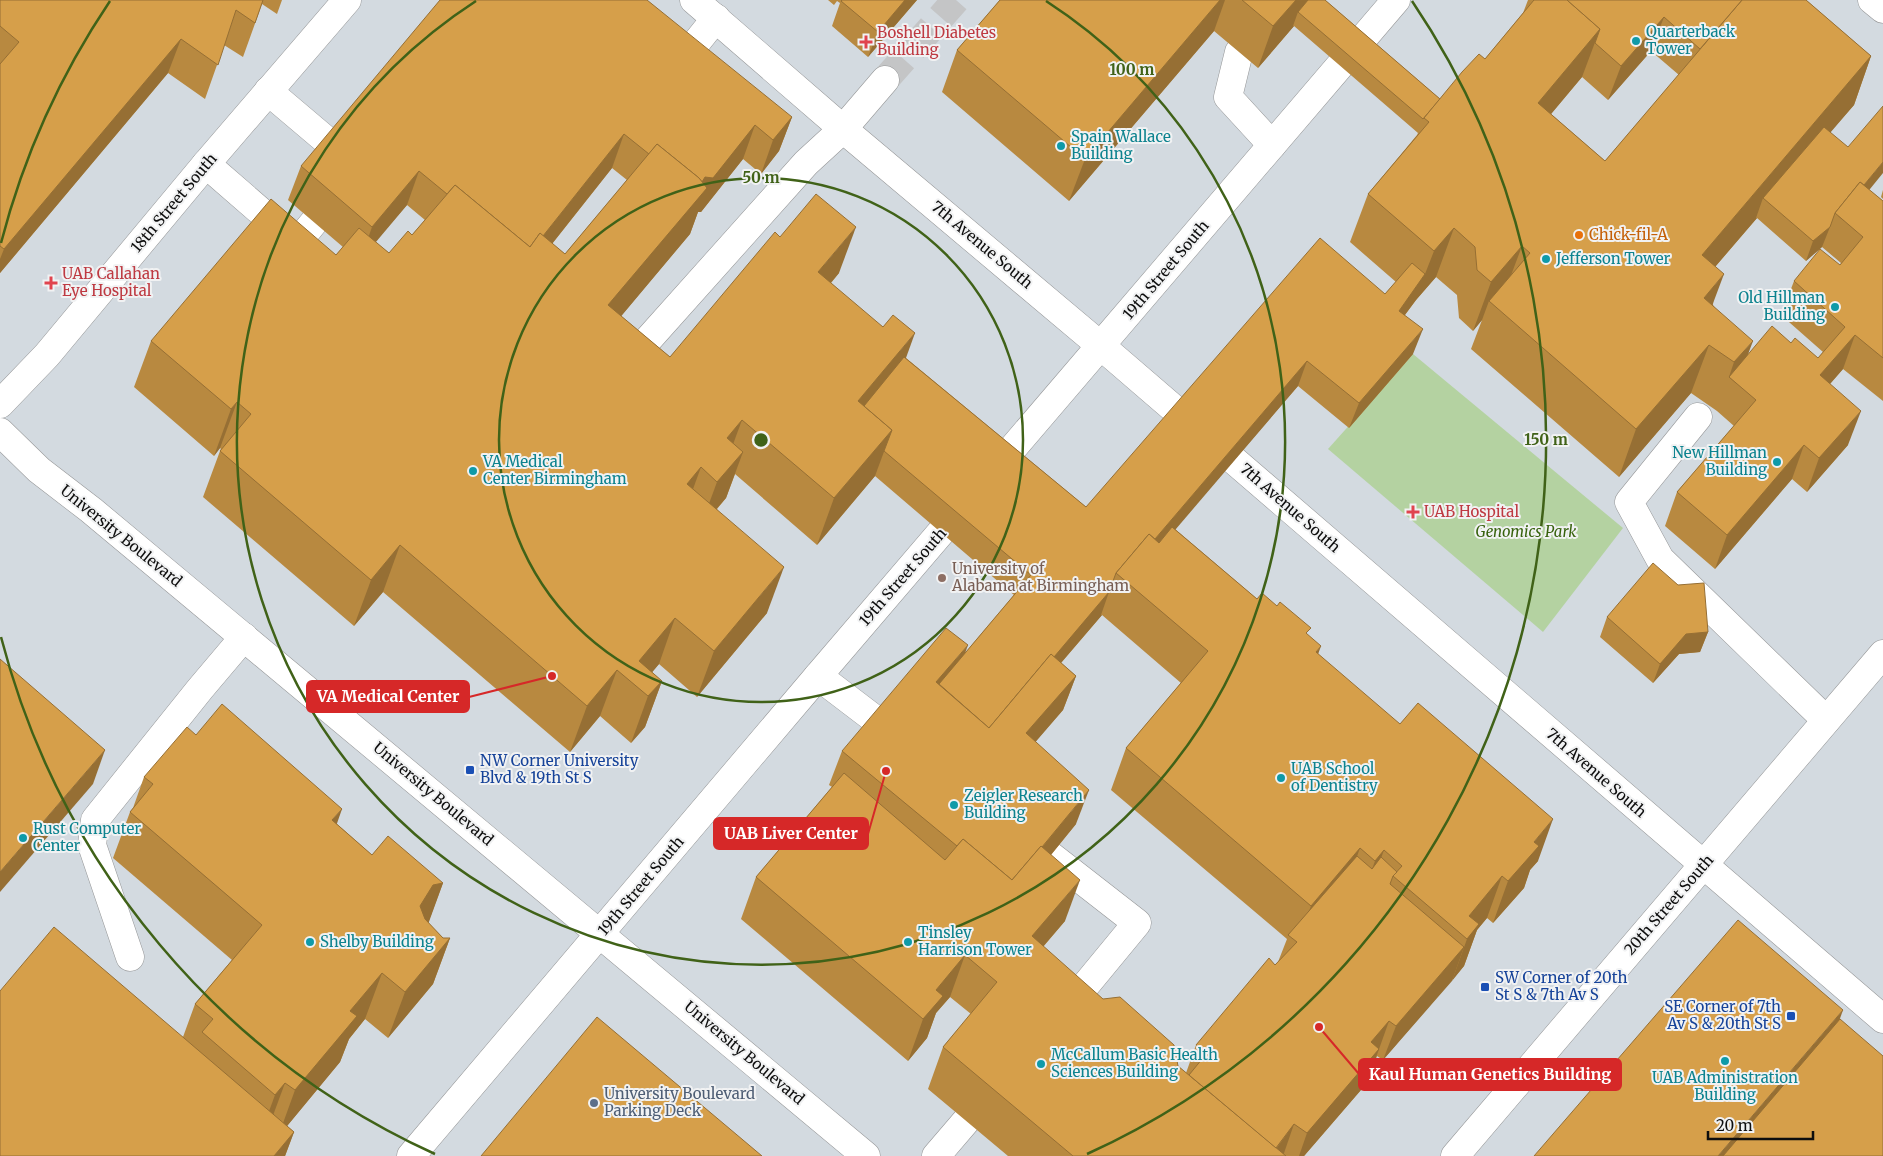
<svg xmlns="http://www.w3.org/2000/svg" width="1883" height="1156" font-family="Merriweather,serif">
<style>
.built{fill:#d3dae0}
.green{fill:#b4d2a1}
.lines{fill:none;stroke-linecap:round;stroke-linejoin:round}
.minor-tunnel{stroke:#c4c5c6;stroke-width:28;stroke-dasharray:28 14;stroke-linecap:butt}
.minor-casing{stroke:#969798;stroke-width:29}
.major-casing{stroke:#969798;stroke-width:29}
.minor{stroke:#fff;stroke-width:28}
.major{stroke:#fff;stroke-width:28}
.wall{fill:#b88940;fill-rule:evenodd}
.shaded-wall{fill:#966f34}
.building{fill:#d69f4a;stroke:#966f34}
.ring{fill:none;stroke:#406218;stroke-width:2.5}
.culture-dot{fill:#0f9aa8;stroke:#f1f2f3;stroke-width:2}
.health-dot{fill:#e0444e;stroke:#f1f2f3;stroke-width:2}
.food-dot{fill:#e8710a;stroke:#f1f2f3;stroke-width:2}
.education-dot{fill:#8d6e63;stroke:#f1f2f3;stroke-width:2}
.transit-dot{fill:#1a4fb4;stroke:#f1f2f3;stroke-width:2}
.service-dot{fill:#5c6f8a;stroke:#f1f2f3;stroke-width:2}
.labels{text-anchor:middle;stroke-width:4;stroke-linejoin:round;paint-order:stroke}
.culture-label{font-size:15px;fill:#0d838f;stroke:#f1f2f3;text-anchor:start}
.health-label{font-size:15px;fill:#be3a42;stroke:#f1f2f3;text-anchor:start}
.street-label{font-size:15px;fill:#0e0e0e;stroke:#f1f2f3}
.food-label{font-size:15px;fill:#c56008;stroke:#f1f2f3;text-anchor:start}
.park-label{font-size:15px;font-style:italic;fill:#37620d;stroke:#f1f2f3}
.education-label{font-size:15px;fill:#785e54;stroke:#f1f2f3;text-anchor:start}
.transit-label{font-size:15px;fill:#164399;stroke:#f1f2f3;text-anchor:start}
.service-label{font-size:15px;fill:#4e5e75;stroke:#f1f2f3;text-anchor:start}
.centre{fill:#406218;stroke:#f1f2f3;stroke-width:2.5}
.ring-label{font-size:15px;text-anchor:middle;font-weight:bold;fill:#406218;stroke:#f1f2f3;stroke-width:4;stroke-linejoin:round;paint-order:stroke}
.leader{fill:none;stroke:#d62828;stroke-width:2}
.callout-dot{fill:#d62828;stroke:#f1f2f3;stroke-width:2}
.callout{fill:#d62828;stroke:#d62828;stroke-width:2}
.callout-label{font-size:16px;text-anchor:middle;font-weight:bold;fill:#fff}
</style>
<rect width="100%" height="100%" fill="#e4e5e6"/>
<rect class="built" x="0" y="0" width="1883" height="1156"/>
<polygon class="green" points="1413,354 1623,528 1543,632 1328,449"/>
<g class="lines">
<polyline class="minor-tunnel" points="885,80 956,0"/>
<g class="minor-casing">
<g id="minor">
<polyline points="694,0 843,129 1101,346 1883,1019"/>
<polyline points="1239,52 1228,97 1272,145"/>
<polyline points="676,68 716,18"/>
<polyline points="268,91 333,146"/>
<polyline points="206,164 297,243 314,222"/>
<polyline points="646,342 806,163 843,129 885,80"/>
<polyline points="0,404 47,355 206,164 347,0"/>
<polyline points="1698,417 1629,502 1660,559 1826,720"/>
<polyline points="818,676 881,724"/>
<polyline points="1051,856 1137,923 1062,1014"/>
<polyline points="130,957 92,845 95,820 200,689 244,637"/>
<polyline points="411,1156 818,676 1396,0"/>
<polyline points="936,1156 966,1121"/>
</g>
</g>
<g class="major-casing">
<g id="major">
<polyline points="1872,0 1883,9"/>
<polyline points="0,432 39,470 91,510 866,1156"/>
<polyline points="1455,1156 1883,654"/>
</g>
</g>
<use href="#minor" class="minor"/>
<use href="#major" class="major"/>
</g>
<g class="wall">
<polygon points="0,0 282,0 277,14 262,4 243,57 224,45 205,99 168,73 0,273"/>
<polygon points="828,0 917,0 868,57 832,26 840,3 837,1 834,5"/>
<path d="M 1000,0 L 1325,0 L 1440,99 L 1485,59 L 1523,13 L 1528,0 L 1806,0 L 1871,56 L 1854,105 L 1830,132 L 1869,190 L 1883,201 L 1883,401 L 1843,369 L 1830,384 L 1848,445 L 1807,492 L 1792,479 L 1715,569 L 1665,526 L 1677,492 L 1734,426 L 1717,411 L 1691,393 L 1619,477 L 1471,349 L 1482,320 L 1473,331 L 1459,318 L 1457,295 L 1436,277 L 1416,300 L 1405,315 L 1413,354 L 1349,428 L 1298,386 L 1175,529 L 1257,599 L 1308,635 L 1318,654 L 1538,861 L 1530,870 L 1524,888 L 1493,923 L 1487,918 L 1477,930 L 1464,966 L 1383,1060 L 1377,1056 L 1367,1083 L 1304,1156 L 1008,1156 L 928,1089 L 943,1047 L 971,1014 L 950,997 L 936,1013 L 927,1038 L 908,1061 L 741,919 L 756,877 L 832,787 L 829,785 L 842,751 L 965,653 L 1014,595 L 875,476 L 817,545 L 735,474 L 726,498 L 717,509 L 767,613 L 697,697 L 659,664 L 652,672 L 662,681 L 645,727 L 631,743 L 600,716 L 570,752 L 383,592 L 354,626 L 203,497 L 220,451 L 221,449 L 220,448 L 214,456 L 134,387 L 151,341 L 336,255 L 343,247 L 288,200 L 301,166 L 792,117 L 779,151 L 761,174 L 743,159 L 701,212 L 698,212 L 690,234 L 621,316 L 670,357 L 780,237 L 839,273 L 831,283 L 906,358 L 1086,507 L 1385,294 L 1396,282 L 1350,242 L 1368,194 L 1417,135 L 1418,133 L 1294,26 L 1258,68 L 1214,31 L 1069,201 L 942,92 L 957,50 ZM 1651,51 L 1679,75 L 1605,161 L 1551,114 L 1582,77 L 1608,100 ZM 612,168 L 627,180 L 565,254 L 552,244 ZM 407,205 L 425,220 L 412,235 L 389,253 L 375,242 ZM 1757,218 L 1806,261 L 1822,247 L 1841,263 L 1840,265 L 1794,281 L 1781,315 L 1823,352 L 1818,358 L 1791,343 L 1748,355 L 1713,305 L 1715,267 ZM 1102,615 L 1181,683 L 1126,748 L 1111,790 L 1287,939 L 1278,962 L 1196,1045 L 1186,1073 L 1043,947 L 1065,921 L 1051,855 L 1076,824 L 1035,742 L 1063,710 L 1076,676 L 1061,663 Z"/>
<polygon points="1883,190 1883,199 1881,197"/>
<polygon points="1607,617 1708,632 1700,652 1679,654 1653,683 1600,637"/>
<polygon points="196,735 337,824 372,855 443,883 428,923 443,938 450,938 433,984 388,1038 365,1019 349,1039 340,1062 287,1126 294,1132 285,1156 0,1156 183,1037 195,1004 232,960 113,858 130,812 133,808 144,777"/>
</g>
<g class="shaded-wall">
<polygon points="905,0 917,0 868,57 878,32"/>
<polygon points="1220,0 1225,0 1214,31 1069,201 1085,159"/>
<polygon points="1296,0 1316,0 1298,12 1293,26 1294,26 1258,68 1273,26"/>
<polygon points="1664,17 1651,51 1608,100 1621,66"/>
<polygon points="1600,29 1582,77 1520,151 1538,103"/>
<polygon points="181,39 168,73 0,273 0,259 4,249"/>
<polygon points="1871,56 1854,105 1770,203 1763,198 1756,218 1757,218 1684,303 1702,255"/>
<polygon points="792,117 779,151 761,174 773,140"/>
<polygon points="755,125 743,159 701,212 698,212 690,234 592,351 608,305 705,177"/>
<polygon points="624,134 612,168 513,293 525,259"/>
<polygon points="1883,162 1883,173 1844,221 1838,216"/>
<polygon points="419,171 407,205 360,261 372,227"/>
<polygon points="856,227 839,273 801,318 818,272"/>
<polygon points="1830,227 1822,247 1806,261 1813,241"/>
<polygon points="1454,228 1436,277 1416,300 1389,336 1399,311 1425,274 1434,251"/>
<polygon points="1522,246 1504,294 1489,301 1482,320 1473,331 1491,282"/>
<polygon points="1724,274 1706,322 1704,298"/>
<polygon points="1423,329 1413,354 1349,428 1359,403"/>
<polygon points="915,333 898,380 857,428 858,401"/>
<polygon points="1855,335 1843,369 1808,409 1820,375"/>
<polygon points="1753,341 1737,384 1729,377 1734,362"/>
<polygon points="1709,345 1691,393 1619,477 1636,429"/>
<polygon points="1307,361 1298,386 1129,584 1122,578"/>
<polygon points="237,402 220,448 214,456 231,409"/>
<polygon points="1861,411 1848,445 1807,492 1819,458"/>
<polygon points="742,420 725,466 727,438"/>
<polygon points="892,430 875,476 817,545 834,498"/>
<polygon points="1804,445 1792,479 1715,569 1727,535"/>
<polygon points="743,452 726,498 700,528 717,482"/>
<polygon points="701,467 684,514 687,484"/>
<polygon points="400,545 383,592 354,626 371,580"/>
<polygon points="784,567 767,613 697,697 714,651"/>
<polygon points="1109,592 1101,615 1102,615 976,762 986,736"/>
<polygon points="675,618 659,664 639,688 639,661"/>
<polygon points="1708,632 1700,652 1679,654 1653,683 1660,664 1686,634"/>
<polygon points="968,645 956,679 940,697 936,682"/>
<polygon points="1321,646 1306,688 1316,652"/>
<polygon points="617,670 600,716 570,752 587,706"/>
<polygon points="1076,676 1063,710 1014,767 1026,733"/>
<polygon points="662,681 645,727 631,743 648,696"/>
<polygon points="105,750 93,784 0,892 0,872"/>
<polygon points="1089,790 1076,824 996,922 1009,888"/>
<polygon points="342,809 326,855 332,820"/>
<polygon points="1553,819 1538,861 1530,870 1524,888 1493,923 1508,881 1534,842"/>
<polygon points="1360,848 1345,890 1296,947 1311,906"/>
<polygon points="1384,850 1369,891 1360,903 1375,861"/>
<polygon points="1502,876 1487,918 1477,930 1464,966 1452,981 1467,939 1469,916"/>
<polygon points="1080,880 1065,921 1016,978 1032,936"/>
<polygon points="443,883 426,930 420,906 433,885"/>
<polygon points="450,938 433,984 388,1038 405,992"/>
<polygon points="1464,947 1452,981 1383,1060 1396,1026"/>
<polygon points="965,955 950,997 936,1013 927,1038 908,1061 923,1019 936,990"/>
<polygon points="382,973 365,1019 349,1039 340,1062 278,1137 295,1090 350,1011"/>
<polygon points="1843,1010 1831,1044 1735,1156 1718,1156"/>
<polygon points="1389,1021 1367,1083 1304,1156 1299,1156 1307,1133 1371,1042"/>
<polygon points="285,1083 268,1129 258,1141 275,1095"/>
<polygon points="1294,1124 1283,1156 1271,1156"/>
<polygon points="294,1132 285,1156 274,1156"/>
</g>
<g class="building">
<polygon points="0,0 263,0 255,23 236,10 218,65 181,39 4,249 0,246 0,64 19,42 0,26"/>
<polygon points="440,0 647,0 792,117 773,140 755,125 713,178 705,177 702,182 699,178 657,144 649,154 624,134 543,236 540,233 530,247 455,185 447,194 419,171 372,227 301,166"/>
<polygon points="842,0 905,0 878,32 841,1"/>
<polygon points="1000,0 1220,0 1085,159 957,50"/>
<polygon points="1242,0 1296,0 1273,26"/>
<polygon points="1308,0 1325,0 1440,99 1423,119 1298,12"/>
<polygon points="1534,0 1567,0 1600,29 1538,103 1605,161 1742,0 1806,0 1871,56 1702,255 1724,274 1704,298 1753,341 1734,362 1709,345 1636,429 1489,301 1530,253 1522,246 1491,282 1477,270 1475,247 1454,228 1434,251 1368,194 1429,122 1424,118 1462,72 1479,54 1485,59"/>
<polygon points="1567,0 1742,0 1700,49 1664,17 1621,66 1595,43 1600,29"/>
<polygon points="1883,106 1883,162 1864,185 1860,182 1835,213 1830,227 1813,241 1763,198 1824,127 1848,147"/>
<polygon points="657,144 699,178 707,188 608,305 670,357 775,232 780,237 816,194 856,227 818,272 883,327 893,315 915,333 858,401 892,430 834,498 742,420 727,438 743,452 717,482 701,467 687,484 784,567 714,651 675,618 639,661 662,681 648,696 617,670 587,706 400,545 371,580 220,451 251,414 237,402 231,409 151,341 271,199 336,255 359,228 389,253 408,231 412,235 455,185 530,247 540,233 565,254"/>
<polygon points="1860,182 1883,201 1883,358 1855,335 1820,375 1861,411 1819,458 1804,445 1727,535 1677,492 1756,400 1729,377 1772,326 1791,343 1795,338 1818,358 1845,327 1794,281 1820,249 1840,265 1863,237 1835,213"/>
<polygon points="1320,238 1385,294 1412,263 1425,274 1399,311 1423,329 1359,403 1307,361 1155,539 1149,534 1116,573 1109,592 1054,657 1051,654 989,728 939,684 1031,575 884,451 892,430 864,406 904,357 1086,507"/>
<polygon points="1172,527 1257,599 1262,593 1277,606 1280,602 1311,628 1306,633 1321,646 1316,652 1400,724 1418,703 1553,819 1534,842 1539,846 1508,881 1502,876 1469,916 1479,924 1467,939 1393,876 1402,866 1384,850 1375,861 1360,848 1311,906 1126,748 1208,651 1116,573 1149,534 1159,543"/>
<polygon points="1653,563 1678,585 1704,583 1708,632 1686,634 1660,664 1607,617"/>
<polygon points="946,628 968,645 936,682 989,728 1051,654 1076,676 1026,733 1089,790 1042,847 1041,846 1012,880 963,839 957,846 842,751"/>
<polygon points="0,659 105,750 0,872"/>
<polygon points="222,704 342,809 332,820 372,855 388,836 443,883 433,885 420,906 425,919 443,938 450,938 405,992 382,973 350,1011 357,1016 295,1090 285,1083 275,1095 202,1032 213,1019 195,1004 262,925 130,812 153,784 144,777 187,727 196,735"/>
<polygon points="844,773 945,860 963,839 1012,880 1041,846 1080,880 1032,936 1103,999 1120,997 1174,1045 1178,1066 1286,1156 1073,1156 943,1047 997,982 965,955 936,990 943,996 923,1019 756,877"/>
<polygon points="1357,856 1372,869 1381,857 1397,872 1393,876 1390,884 1464,947 1396,1026 1389,1021 1371,1042 1379,1049 1307,1133 1294,1124 1276,1148 1189,1075 1207,1053 1196,1045 1269,958 1275,965 1297,942 1288,935"/>
<polygon points="1738,920 1843,1010 1718,1156 1534,1156"/>
<polygon points="54,927 294,1132 274,1156 0,1156 0,991"/>
<polygon points="597,1017 762,1156 481,1156"/>
<polygon points="1840,1019 1883,1056 1883,1156 1723,1156"/>
</g>
<g class="ring">
<circle cx="761" cy="440" r="262"/>
<path d="M1046 1A524 524 0 1 1 476 1"/>
<path d="M435 1154A785 785 0 0 1 1 637M1 243A785 785 0 0 1 110 1M1412 1A785 785 0 0 1 1087 1154"/>
</g>
<g class="culture-dot">
<circle cx="1636" cy="41" r="5"/>
<circle cx="1061" cy="146" r="5"/>
<circle cx="1546" cy="259" r="5"/>
<circle cx="1835" cy="307" r="5"/>
<circle cx="1777" cy="462" r="5"/>
<circle cx="473" cy="471" r="5"/>
<circle cx="1281" cy="778" r="5"/>
<circle cx="954" cy="805" r="5"/>
<circle cx="23" cy="838" r="5"/>
<circle cx="310" cy="942" r="5"/>
<circle cx="908" cy="942" r="5"/>
<circle cx="1725" cy="1061" r="5"/>
<circle cx="1041" cy="1064" r="5"/>
</g>
<g class="health-dot">
<path d="M863.5 34.5h5v5h5v5h-5v5h-5v-5h-5v-5h5z"/>
<path d="M48.5 275.5h5v5h5v5h-5v5h-5v-5h-5v-5h5z"/>
<path d="M1410.5 504.5h5v5h5v5h-5v5h-5v-5h-5v-5h5z"/>
</g>
<circle class="food-dot" cx="1579" cy="235" r="5"/>
<circle class="education-dot" cx="942" cy="578" r="5"/>
<g class="transit-dot">
<rect x="465" y="765" width="10" height="10" rx="2.5"/>
<rect x="1480" y="982" width="10" height="10" rx="2.5"/>
<rect x="1786" y="1011" width="10" height="10" rx="2.5"/>
</g>
<circle class="service-dot" cx="594" cy="1103" r="5"/>
<g class="labels">
<g class="culture-label">
<text x="1646" y="37">Quarterback<tspan x="1646" dy="17">Tower</tspan></text>
<text x="1071" y="142">Spain Wallace<tspan x="1071" dy="17">Building</tspan></text>
<text x="1556" y="264">Jefferson Tower</text>
<text x="1825" y="303" text-anchor="end">Old Hillman<tspan x="1825" dy="17">Building</tspan></text>
<text x="1767" y="458" text-anchor="end">New Hillman<tspan x="1767" dy="17">Building</tspan></text>
<text x="483" y="467">VA Medical<tspan x="483" dy="17">Center Birmingham</tspan></text>
<text x="1291" y="774">UAB School<tspan x="1291" dy="17">of Dentistry</tspan></text>
<text x="964" y="801">Zeigler Research<tspan x="964" dy="17">Building</tspan></text>
<text x="33" y="834">Rust Computer<tspan x="33" dy="17">Center</tspan></text>
<text x="918" y="938">Tinsley<tspan x="918" dy="17">Harrison Tower</tspan></text>
<text x="320" y="947">Shelby Building</text>
<text x="1051" y="1060">McCallum Basic Health<tspan x="1051" dy="17">Sciences Building</tspan></text>
<text x="1725" y="1083" text-anchor="middle">UAB Administration<tspan x="1725" dy="17">Building</tspan></text>
</g>
<g class="health-label">
<text x="877" y="38">Boshell Diabetes<tspan x="877" dy="17">Building</tspan></text>
<text x="62" y="279">UAB Callahan<tspan x="62" dy="17">Eye Hospital</tspan></text>
<text x="1424" y="517">UAB Hospital</text>
</g>
<g class="street-label">
<text transform="translate(174 203) rotate(-50)" y="5">18th Street South</text>
<text transform="translate(982 245) rotate(40)" y="5">7th Avenue South</text>
<text transform="translate(1166 270) rotate(-50)" y="5">19th Street South</text>
<text transform="translate(1290 508) rotate(41)" y="5">7th Avenue South</text>
<text transform="translate(121 536) rotate(39)" y="5">University Boulevard</text>
<text transform="translate(903 577) rotate(-49)" y="5">19th Street South</text>
<text transform="translate(1596 773) rotate(41)" y="5">7th Avenue South</text>
<text transform="translate(433 794) rotate(40)" y="5">University Boulevard</text>
<text transform="translate(641 886) rotate(-50)" y="5">19th Street South</text>
<text transform="translate(1669 905) rotate(-49)" y="5">20th Street South</text>
<text transform="translate(744 1053) rotate(40)" y="5">University Boulevard</text>
</g>
<g class="food-label">
<text x="1589" y="240">Chick-fil-A</text>
</g>
<g class="park-label">
<text x="1526" y="537">Genomics Park</text>
</g>
<g class="education-label">
<text x="952" y="574">University of<tspan x="952" dy="17">Alabama at Birmingham</tspan></text>
</g>
<g class="transit-label">
<text x="480" y="766">NW Corner University<tspan x="480" dy="17">Blvd &amp; 19th St S</tspan></text>
<text x="1495" y="983">SW Corner of 20th<tspan x="1495" dy="17">St S &amp; 7th Av S</tspan></text>
<text x="1781" y="1012" text-anchor="end">SE Corner of 7th<tspan x="1781" dy="17">Av S &amp; 20th St S</tspan></text>
</g>
<g class="service-label">
<text x="604" y="1099">University Boulevard<tspan x="604" dy="17">Parking Deck</tspan></text>
</g>
</g>
<circle cx="761" cy="440" r="8" class="centre"/>
<g class="ring-label">
<text x="1132" y="75">100 m</text>
<text x="761" y="183">50 m</text>
<text x="1546" y="445">150 m</text>
</g>
<path class="leader" d="M552 676L469 697M886 771L868 834M1319 1027L1359 1074"/>
<g class="callout-dot">
<circle cx="552" cy="676" r="5"/>
<circle cx="886" cy="771" r="5"/>
<circle cx="1319" cy="1027" r="5"/>
</g>
<g class="callout">
<rect x="307" y="681" width="162" height="31" rx="5"/>
<rect x="714" y="818" width="154" height="31" rx="5"/>
<rect x="1359" y="1059" width="262" height="31" rx="5"/>
</g>
<g class="callout-label">
<text x="388" y="702">VA Medical Center</text>
<text x="791" y="839">UAB Liver Center</text>
<text x="1490" y="1080">Kaul Human Genetics Building</text>
</g>
<path d="M1708 1131v8h105v-8" fill="none" stroke="#0e0e0e" stroke-width="2.5"/>
<text x="1716" y="1131" font-size="15" fill="#0e0e0e" stroke="#f1f2f3" stroke-width="4" paint-order="stroke">20 m</text>
</svg>
